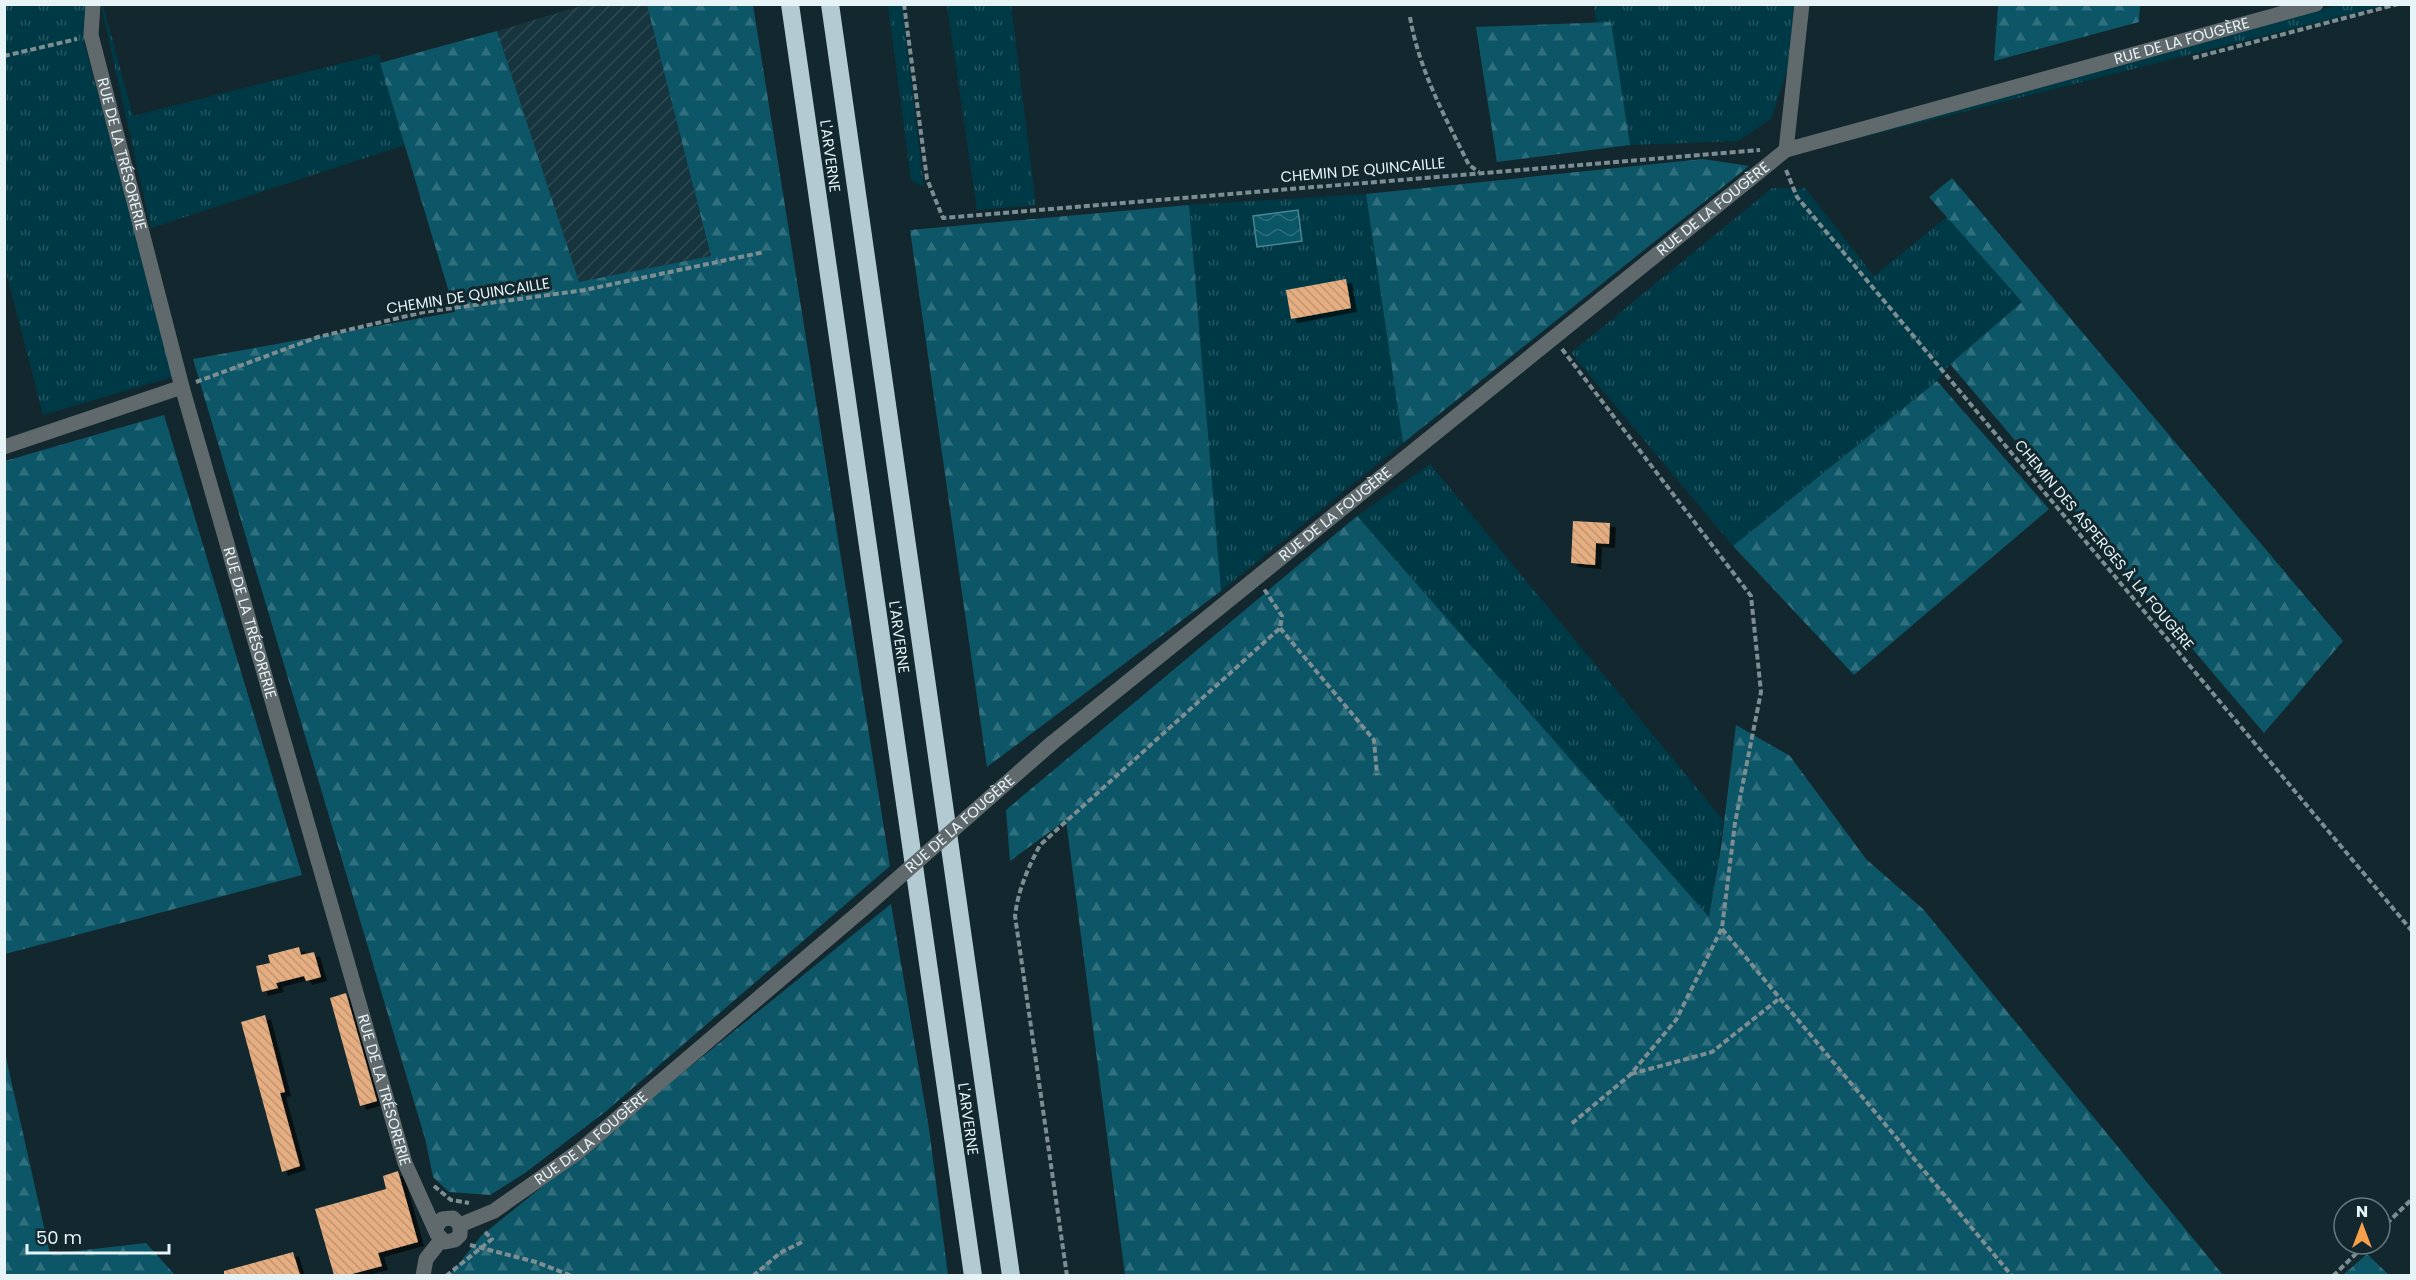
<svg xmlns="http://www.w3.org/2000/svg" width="2416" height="1280" font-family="Poppins,sans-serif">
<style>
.industrial{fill:url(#industrial-furrows)}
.grass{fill:url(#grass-tufts)}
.forest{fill:url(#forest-firs)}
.water{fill:url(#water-waves);stroke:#4c8492;stroke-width:1.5}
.building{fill:url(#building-back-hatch);filter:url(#shadow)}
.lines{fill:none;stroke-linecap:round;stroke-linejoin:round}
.path{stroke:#7d8e93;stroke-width:4;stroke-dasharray:6 3;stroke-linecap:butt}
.minor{stroke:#606a6d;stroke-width:15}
.highway{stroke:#b2cbd3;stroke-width:18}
.minor-bridge{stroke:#606a6d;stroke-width:15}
.labels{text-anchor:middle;stroke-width:6;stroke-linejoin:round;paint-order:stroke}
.street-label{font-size:15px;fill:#e6f3f7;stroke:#13282e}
</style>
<defs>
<pattern id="industrial-furrows" width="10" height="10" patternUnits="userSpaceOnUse" patternTransform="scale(1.5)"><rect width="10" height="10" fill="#17353e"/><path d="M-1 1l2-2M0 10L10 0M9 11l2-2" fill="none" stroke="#2e4951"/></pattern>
<pattern id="grass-tufts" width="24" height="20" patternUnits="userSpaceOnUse" patternTransform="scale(1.5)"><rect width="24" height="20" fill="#003946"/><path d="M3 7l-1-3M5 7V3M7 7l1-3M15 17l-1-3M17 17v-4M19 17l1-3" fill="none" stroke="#255661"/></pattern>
<pattern id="forest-firs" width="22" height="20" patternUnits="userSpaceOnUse" patternTransform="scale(1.5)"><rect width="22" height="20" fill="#0d5668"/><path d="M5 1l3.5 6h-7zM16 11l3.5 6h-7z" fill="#306f7e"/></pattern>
<pattern id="water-waves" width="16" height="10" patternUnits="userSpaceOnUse" patternTransform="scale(1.5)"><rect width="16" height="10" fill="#0a5566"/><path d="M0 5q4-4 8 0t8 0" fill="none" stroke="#2e6e7d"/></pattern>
<pattern id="building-back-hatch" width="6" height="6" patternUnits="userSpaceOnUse" patternTransform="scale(1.5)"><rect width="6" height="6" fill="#e6ae80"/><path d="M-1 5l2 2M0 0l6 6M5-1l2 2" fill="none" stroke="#be9572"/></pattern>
<filter id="shadow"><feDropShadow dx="6" dy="4" stdDeviation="0" flood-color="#0009"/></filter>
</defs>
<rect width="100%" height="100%" fill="#13282e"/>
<polygon class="industrial" points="584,5 647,5 711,256 579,283 497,31"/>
<g class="grass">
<polygon points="2342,4 2386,5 1836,144"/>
<polygon points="4,5 86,5 84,43 175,376 43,415 5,268"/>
<polygon points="101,5 103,5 133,116 379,54 405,145 151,228"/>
<polygon points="888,5 902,5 924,187 911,180"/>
<polygon points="947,5 1011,5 1036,205 977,210"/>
<polygon points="1594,5 1794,5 1788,68 1771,119 1738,141 1630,145 1611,23 1596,23"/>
<polygon points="1772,188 1805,188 1874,276 1947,217 2022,302 1950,364 1937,381 1733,546 1571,353"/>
<polygon points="1366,194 1403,443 1221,591 1189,205"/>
<polygon points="1430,464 1723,820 1710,918 1357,516"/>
</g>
<g class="forest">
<polygon points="647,5 753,5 890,866 605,1112 525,1173 490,1195 449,1192 433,1177 426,1142 193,359 455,312 380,63 497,31 579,282 711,256"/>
<polygon points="1998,5 1998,4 2140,5 2139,22 1994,61"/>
<polygon points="1611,22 1630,145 1497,162 1476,27"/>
<polygon points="1703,159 1749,166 1403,443 1366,194"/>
<polygon points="1952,178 2343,641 2264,733 1950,364 2022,302 1929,197"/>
<polygon points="1189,205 1221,591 987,767 910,230"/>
<polygon points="1937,381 2049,509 1854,675 1733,546"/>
<polygon points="164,415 302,875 5,954 5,461"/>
<polygon points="1357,516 1709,917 1721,847 1736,725 1790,756 1866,859 1923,909 2223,1275 1125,1275 1066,820 1010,861 1006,810"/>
<polygon points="891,904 929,1129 948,1275 449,1276 481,1236"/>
<polygon points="5,1053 50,1254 146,1243 175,1275 5,1275"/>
<polygon points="2367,1254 2389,1275 2343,1275"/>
</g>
<polygon class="water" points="1298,210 1302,241 1257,247 1253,216"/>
<g class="building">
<polygon points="1346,279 1351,308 1291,319 1286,290"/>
<polygon points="1573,521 1610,523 1609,544 1596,543 1595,565 1571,563"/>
<polygon points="299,947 301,955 314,952 321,977 306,981 304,976 276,983 278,988 262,992 256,966 270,963 268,955"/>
<polygon points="346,993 377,1101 360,1106 330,998"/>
<polygon points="265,1015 285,1092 280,1093 300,1166 282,1172 241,1022"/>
<polygon points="398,1171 418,1242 378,1253 382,1266 348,1275 334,1275 315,1209 386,1189 383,1176"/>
<polygon points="293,1252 300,1275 224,1275 224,1271"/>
</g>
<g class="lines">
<g class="path">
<polyline points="904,4 927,179 943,218 1760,150"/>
<path d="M 1410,17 C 1419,70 1445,117 1469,165 L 1479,172"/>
<polyline points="4,56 77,39"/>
<polyline points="2193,58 2398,4"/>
<polyline points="1786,170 1797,197 2412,931"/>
<polyline points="1562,349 1751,596 1761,692 1735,823 1722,928 1676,1020 1630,1075 1570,1125"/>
<polyline points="196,382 318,337 424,312 585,290 764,252"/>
<polyline points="1280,628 1374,740 1377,775"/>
<polyline points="1722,929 2012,1276"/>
<polyline points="1631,1074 1712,1052 1780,998"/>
<polyline points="434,1186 451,1200 469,1203"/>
<polyline points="2380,1230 2412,1199"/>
<polyline points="470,1245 536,1262 572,1276"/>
<polyline points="446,1276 492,1239 485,1232"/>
<polyline points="753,1276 780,1253 804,1241"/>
<path d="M 1067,1276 L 1015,916 C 1018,890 1028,868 1040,845 L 1280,628 L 1282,616 L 1264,589"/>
<polyline points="2333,1276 2366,1244"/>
</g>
<g class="minor">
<path id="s1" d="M 93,4 L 91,35 L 182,387 L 405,1163 L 437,1234 L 445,1242 L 455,1240 L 460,1235 L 460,1225 L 453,1218 L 442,1219 L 436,1227 L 437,1234"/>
<polyline points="1786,150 1802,4"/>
<polyline points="4,447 182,387"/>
<path id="s2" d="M 1052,743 L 1786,150 L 2316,4"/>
<path id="s3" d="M 460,1225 L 494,1211 L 578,1152 L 863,909"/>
<polyline points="423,1276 426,1259 441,1240"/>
</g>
<g class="highway">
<polyline points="790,4 973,1276"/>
<polyline points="830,4 1011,1276"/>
</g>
<path class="minor-bridge" id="s4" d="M 863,909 L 1052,743"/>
</g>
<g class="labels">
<g class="street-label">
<text dy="5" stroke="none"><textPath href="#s2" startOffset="1354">RUE DE LA FOUGÈRE</textPath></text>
<text dy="5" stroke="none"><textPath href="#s1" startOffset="154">RUE DE LA TRÉSORERIE</textPath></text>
<text transform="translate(830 156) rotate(82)" y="5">L'ARVERNE</text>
<text transform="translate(1363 170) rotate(-5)" y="5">CHEMIN DE QUINCAILLE</text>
<text dy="5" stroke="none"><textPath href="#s2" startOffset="850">RUE DE LA FOUGÈRE</textPath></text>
<text transform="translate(468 296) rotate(-9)" y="5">CHEMIN DE QUINCAILLE</text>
<text dy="5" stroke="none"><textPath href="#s2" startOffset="364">RUE DE LA FOUGÈRE</textPath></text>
<text transform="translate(2104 545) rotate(50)" y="5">CHEMIN DES ASPERGES À LA FOUGÈRE</text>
<text dy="5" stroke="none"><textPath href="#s1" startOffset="640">RUE DE LA TRÉSORERIE</textPath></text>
<text transform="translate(899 637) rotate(82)" y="5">L'ARVERNE</text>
<text dy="5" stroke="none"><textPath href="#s4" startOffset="129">RUE DE LA FOUGÈRE</textPath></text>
<text dy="5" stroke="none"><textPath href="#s1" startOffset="1126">RUE DE LA TRÉSORERIE</textPath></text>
<text transform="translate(968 1119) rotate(82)" y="5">L'ARVERNE</text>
<text dy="5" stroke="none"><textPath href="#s3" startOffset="158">RUE DE LA FOUGÈRE</textPath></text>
</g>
</g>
<rect width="2416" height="1280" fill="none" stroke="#e6f3f7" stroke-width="12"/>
<g transform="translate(2362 1226)"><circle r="28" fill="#13282e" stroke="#67797e" stroke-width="1.5"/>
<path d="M0-4.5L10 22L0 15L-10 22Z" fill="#f9a04c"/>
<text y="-9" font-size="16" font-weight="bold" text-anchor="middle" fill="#e6f3f7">N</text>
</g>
<path d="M27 1244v9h142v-9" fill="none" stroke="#e6f3f7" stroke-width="3"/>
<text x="36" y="1244" font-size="18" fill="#e6f3f7" stroke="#13282e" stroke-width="4.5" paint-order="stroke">50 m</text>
</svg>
